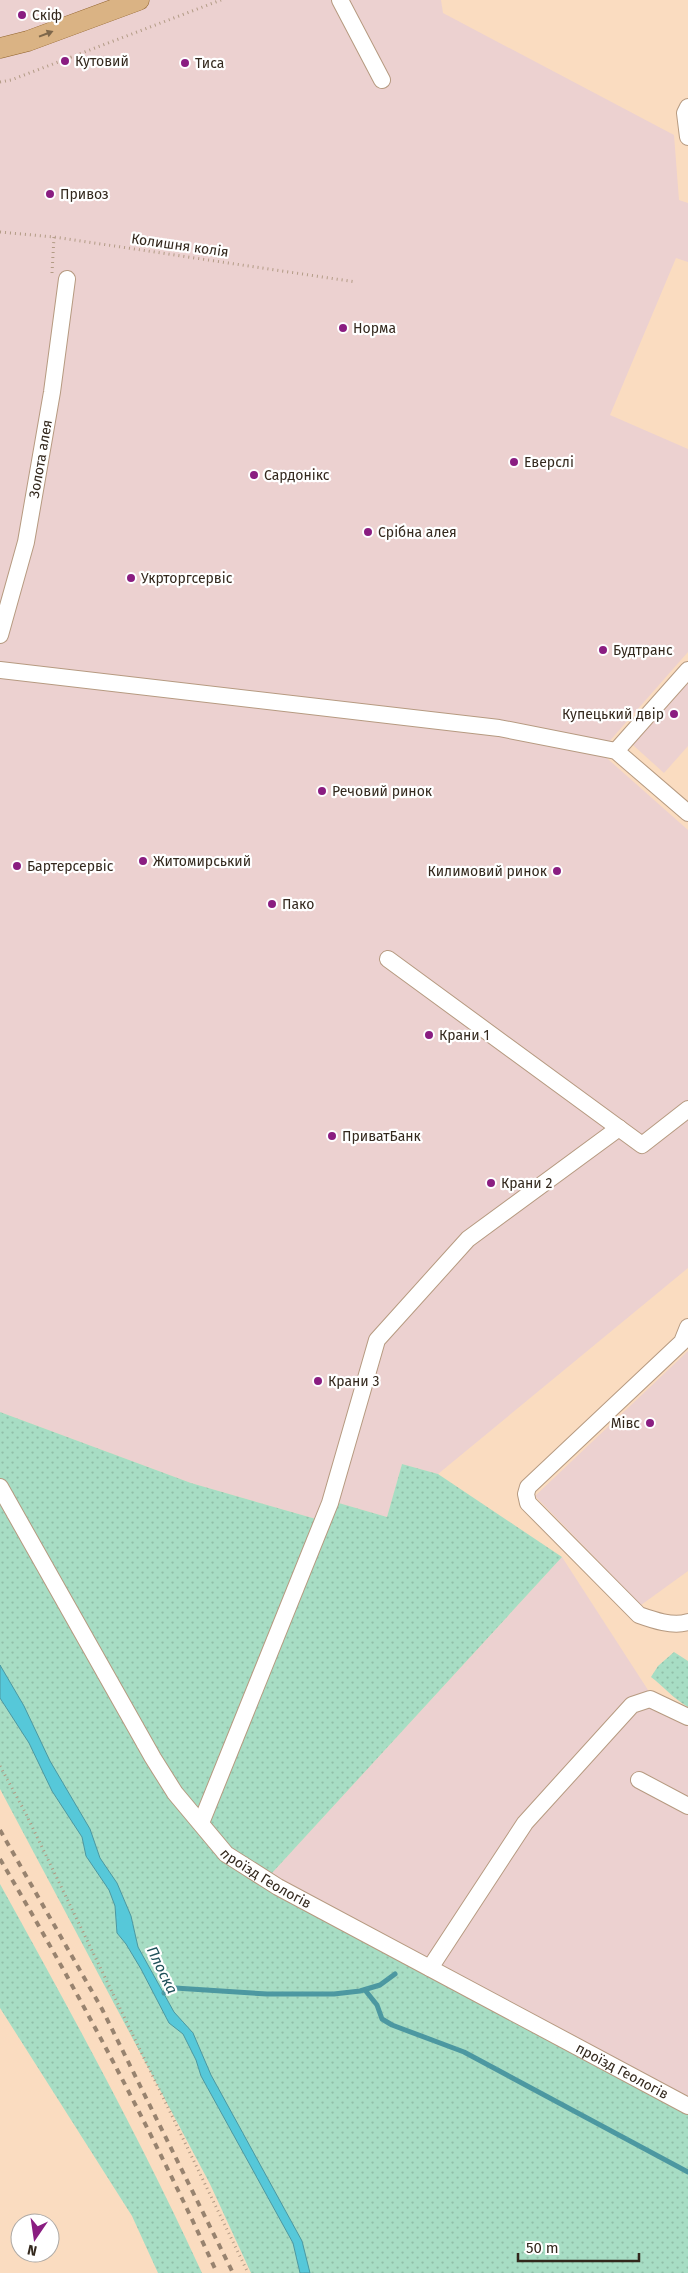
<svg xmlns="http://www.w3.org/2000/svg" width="688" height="2273" font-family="'Fira Sans',sans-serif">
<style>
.commercial{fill:#ecd1d0}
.grass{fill:url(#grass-dots)}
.water{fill:#56c8d9;stroke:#4c98a1}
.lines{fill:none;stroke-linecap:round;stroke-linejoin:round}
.stream{stroke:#4c98a1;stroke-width:5}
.minor-casing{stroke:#b69a80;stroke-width:18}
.major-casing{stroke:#8f622b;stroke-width:21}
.path{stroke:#b29b85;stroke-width:3;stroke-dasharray:1 4;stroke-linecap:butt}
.minor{stroke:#fff;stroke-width:16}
.major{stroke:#dab384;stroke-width:20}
.rail{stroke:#98836f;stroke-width:4;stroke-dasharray:6 6;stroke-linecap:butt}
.oneway{fill:#7e674b}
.poi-dot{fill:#8a1d81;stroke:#fff;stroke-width:2}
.labels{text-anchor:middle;stroke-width:4.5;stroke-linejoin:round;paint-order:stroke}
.poi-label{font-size:14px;fill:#33281d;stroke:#fff;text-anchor:start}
.street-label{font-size:14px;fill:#33281d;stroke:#fff}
.water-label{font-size:15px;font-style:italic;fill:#21525a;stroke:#fff}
</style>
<defs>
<pattern id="grass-dots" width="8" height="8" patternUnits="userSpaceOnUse" patternTransform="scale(1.25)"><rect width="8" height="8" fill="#a7ddc4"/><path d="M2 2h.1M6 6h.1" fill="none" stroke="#90bea8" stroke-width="1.8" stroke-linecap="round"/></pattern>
</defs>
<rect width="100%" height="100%" fill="#fadcc0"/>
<g class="commercial">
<polygon points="0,0 441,0 443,13 674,135 679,200 688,203 688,262 676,258 610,415 688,449 688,652 600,752 688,830 688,1268 438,1474 402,1464 387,1517 325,1499 316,1519 191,1483 0,1412"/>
<polygon points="688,683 688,746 664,773 633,745"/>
<polygon points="688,1351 688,1571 641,1605 535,1496"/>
<polygon points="562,1557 648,1690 688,1712 688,2097 271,1874"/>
</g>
<g class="grass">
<polygon points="0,1412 191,1483 316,1519 325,1499 387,1517 402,1464 438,1474 562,1557 261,1885 688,2110 688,2273 251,2273 210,2184 0,1789"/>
<path d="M 674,1652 L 688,1661 L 688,1707 C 674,1699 664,1687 651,1677 L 658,1666 Z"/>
<path d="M 0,1884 C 71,2012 141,2140 202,2273 L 158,2273 L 132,2216 L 0,2008 Z"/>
</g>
<polygon class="water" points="0,1665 24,1706 50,1761 90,1829 100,1858 117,1883 131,1916 138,1947 174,2012 193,2033 211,2075 302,2241 310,2273 300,2273 293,2243 201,2076 196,2060 183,2034 169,2023 141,1969 126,1944 117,1933 115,1906 109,1890 86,1856 82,1837 52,1791 29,1743 0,1698"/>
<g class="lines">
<g class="stream">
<polyline points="365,1990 377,2005 382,2019 392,2025 464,2052 688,2172"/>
<polyline points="164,1993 175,1988 267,1994 334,1994 360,1991 380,1985 395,1974"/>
</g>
<g class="minor-casing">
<g id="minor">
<polyline points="340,0 382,80"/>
<polyline points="688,107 685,113 688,137"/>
<path id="s1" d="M 0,635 L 26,542 L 52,392 L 67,279"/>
<polyline points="0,670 499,728 616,751 688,813"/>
<polyline points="616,751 688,670"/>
<polyline points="388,959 642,1145 688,1109"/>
<path d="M 688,1327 L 682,1342 L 528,1487 L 526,1494 L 528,1503 L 639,1615 C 653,1620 673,1627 688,1622"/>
<path id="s2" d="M 0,1487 L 153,1758 L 175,1793 L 226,1854 L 278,1887 L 688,2106"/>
<polyline points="639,1780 688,1806"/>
<polyline points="201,1823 330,1503 377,1340 468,1239 619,1128"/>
<polyline points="430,1968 525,1823 632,1705 650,1699 688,1717"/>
</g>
</g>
<g class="major-casing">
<polyline id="major" points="0,48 28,41 139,0"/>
</g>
<g class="path">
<polyline points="0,82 11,80 221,0"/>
<polyline points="0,232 54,237 356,282"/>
<polyline points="52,273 54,237"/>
<polyline points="0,1766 25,1812 248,2273"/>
</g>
<use href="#minor" class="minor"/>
<use href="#major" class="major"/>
<g class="rail">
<polyline points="0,1830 102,2009 233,2273"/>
<path d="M 0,1859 C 79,1993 152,2131 217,2273"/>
</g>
</g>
<defs><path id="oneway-solid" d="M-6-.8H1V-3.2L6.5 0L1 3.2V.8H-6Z" transform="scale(1.25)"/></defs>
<use class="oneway" href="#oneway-solid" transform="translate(46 34) rotate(-21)"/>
<g class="poi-dot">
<circle cx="22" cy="15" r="5"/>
<circle cx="65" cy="61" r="5"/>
<circle cx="185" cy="63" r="5"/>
<circle cx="50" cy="194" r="5"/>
<circle cx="343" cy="328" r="5"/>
<circle cx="514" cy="462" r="5"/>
<circle cx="254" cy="475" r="5"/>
<circle cx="368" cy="532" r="5"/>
<circle cx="131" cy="578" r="5"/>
<circle cx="603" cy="650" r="5"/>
<circle cx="674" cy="714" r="5"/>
<circle cx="322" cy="791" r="5"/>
<circle cx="143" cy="861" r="5"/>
<circle cx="17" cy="866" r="5"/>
<circle cx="557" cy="871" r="5"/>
<circle cx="272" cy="904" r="5"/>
<circle cx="429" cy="1035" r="5"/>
<circle cx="332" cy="1136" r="5"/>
<circle cx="491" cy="1183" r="5"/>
<circle cx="318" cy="1381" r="5"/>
<circle cx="650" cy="1423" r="5"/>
</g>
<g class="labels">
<g class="poi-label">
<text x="32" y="20">Скіф</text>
<text x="75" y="66">Кутовий</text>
<text x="195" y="68">Тиса</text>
<text x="60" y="199">Привоз</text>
<text x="353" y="333">Норма</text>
<text x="524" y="467">Еверслі</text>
<text x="264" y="480">Сардонікс</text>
<text x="378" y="537">Срібна алея</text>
<text x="141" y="583">Укрторгсервіс</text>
<text x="613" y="655">Будтранс</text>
<text x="664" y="719" text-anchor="end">Купецький двір</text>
<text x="332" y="796">Речовий ринок</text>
<text x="153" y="866">Житомирський</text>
<text x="27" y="871">Бартерсервіс</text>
<text x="547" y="876" text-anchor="end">Килимовий ринок</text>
<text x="282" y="909">Пако</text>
<text x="439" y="1040">Крани 1</text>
<text x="342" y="1141">ПриватБанк</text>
<text x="501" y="1188">Крани 2</text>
<text x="328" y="1386">Крани 3</text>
<text x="640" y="1428" text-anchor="end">Мівс</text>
</g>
<g class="street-label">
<text transform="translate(180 245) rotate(8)" y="5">Колишня колія</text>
<text dy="5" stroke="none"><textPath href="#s1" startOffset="181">Золота алея</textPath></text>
<text dy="5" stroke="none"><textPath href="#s2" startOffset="479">проїзд Геологів</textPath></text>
<text dy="5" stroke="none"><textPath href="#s2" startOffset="884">проїзд Геологів</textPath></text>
</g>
<g class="water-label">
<text transform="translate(162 1970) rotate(64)" y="5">Плоска</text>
</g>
</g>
<g transform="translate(35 2238) rotate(193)"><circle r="24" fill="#ffffff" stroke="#ada9a5"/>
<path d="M0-4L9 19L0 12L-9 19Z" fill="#8a1d81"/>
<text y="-8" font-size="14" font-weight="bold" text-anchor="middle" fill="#33281d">N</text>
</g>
<path d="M518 2253v8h121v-8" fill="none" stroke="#33281d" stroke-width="2.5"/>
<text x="526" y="2253" font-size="15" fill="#33281d" stroke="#ffffff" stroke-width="4" paint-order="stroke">50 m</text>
</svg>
